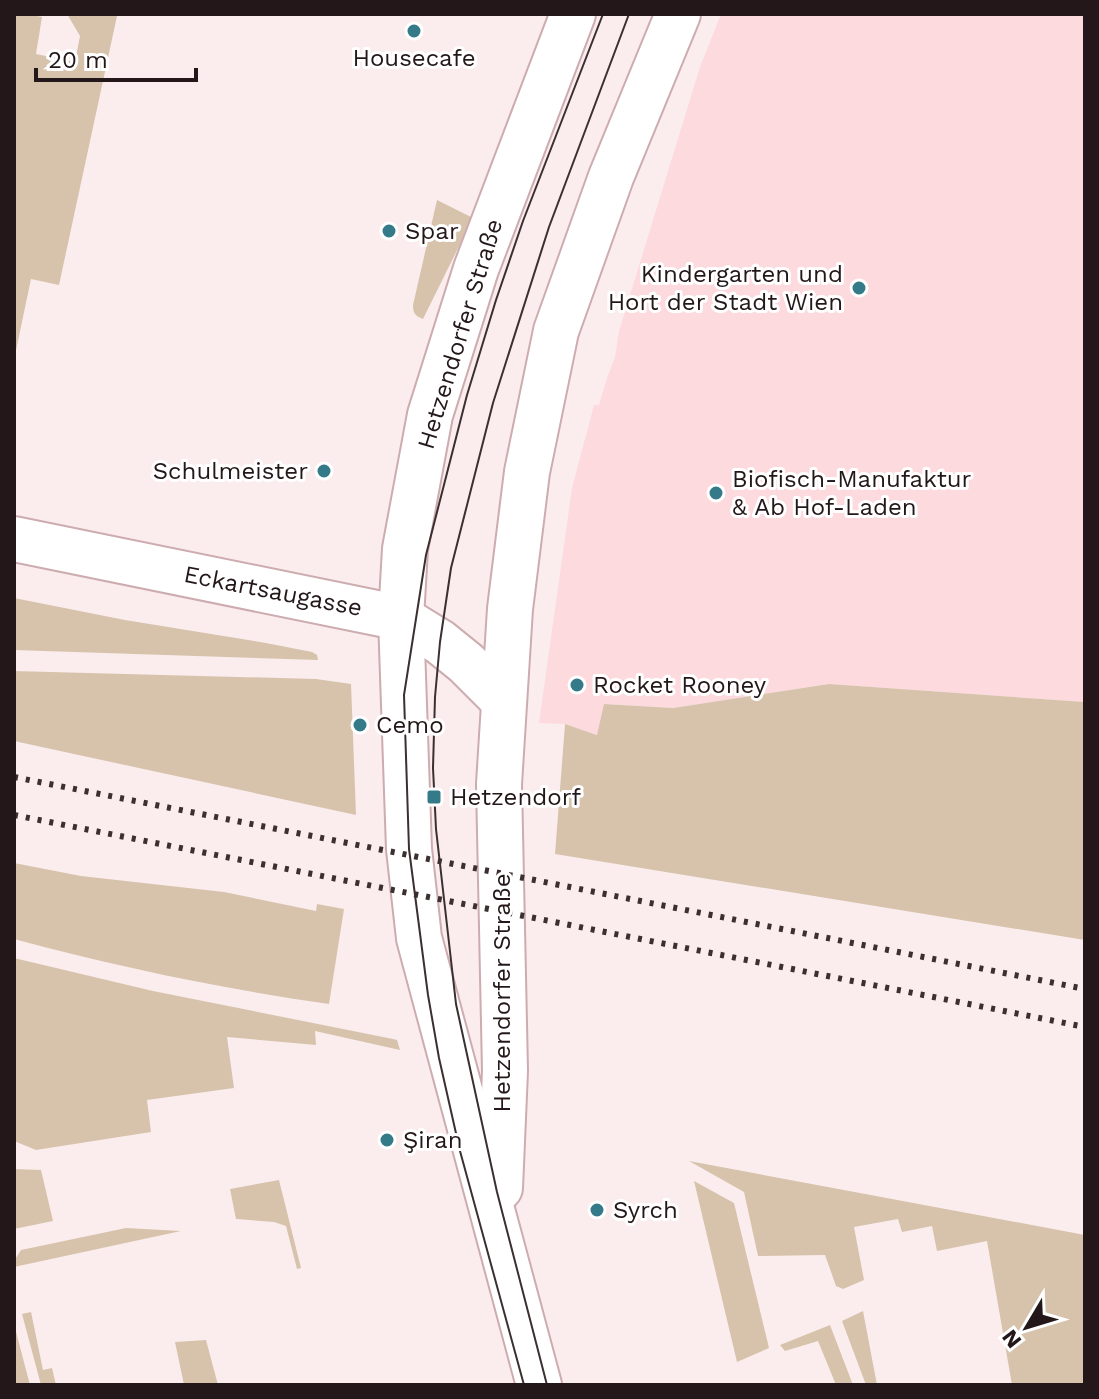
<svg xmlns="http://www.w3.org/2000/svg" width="1099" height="1399" font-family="'Work Sans',sans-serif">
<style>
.built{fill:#fcdade}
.green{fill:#d7c3ac}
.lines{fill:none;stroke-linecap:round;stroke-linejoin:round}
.street-casing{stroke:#cdacb0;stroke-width:48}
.secondary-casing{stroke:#cdacb0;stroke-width:48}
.street{stroke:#fff;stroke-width:44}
.secondary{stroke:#fff;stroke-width:44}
.tram{stroke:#3b2f30;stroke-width:2}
.rail{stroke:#3b2f30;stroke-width:6;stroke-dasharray:4 8;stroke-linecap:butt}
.poi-dot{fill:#357a88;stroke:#fff;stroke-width:3}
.labels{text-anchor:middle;stroke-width:6;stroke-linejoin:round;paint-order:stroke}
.poi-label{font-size:24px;fill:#231719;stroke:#fff;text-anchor:start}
.street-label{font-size:24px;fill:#231719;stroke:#fff}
</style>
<rect width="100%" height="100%" fill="#fbedee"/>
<polygon class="built" points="721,14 1085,14 1085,702 829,684 673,708 605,704 598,735 565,724 539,723 572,488 594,405 599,405 607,378 615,357 619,331 700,67"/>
<g class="green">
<polygon points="14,14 27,14 42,17 36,54 75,62 80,36 67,14 108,14 117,16 59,285 31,279 14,360"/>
<path d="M 437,200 L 473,218 L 423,319 C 415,316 413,313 413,305 Z"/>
<polygon points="14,598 125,620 266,643 312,652 317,655 318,660 14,650"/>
<polygon points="14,671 316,679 351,684 356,815 14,741"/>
<polygon points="829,684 1085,702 1085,940 555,854 565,724 597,735 604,704 673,708"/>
<path d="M 14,863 L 81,876 L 224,892 L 316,911 L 317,904 L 344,909 L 329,1004 C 223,989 118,967 14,939 Z"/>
<polygon points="14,958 153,991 393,1039 397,1040 400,1050 315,1031 316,1045 227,1037 234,1088 147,1100 151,1132 36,1150 14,1141"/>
<polygon points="689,1161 1085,1235 1085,1385 1012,1385 987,1241 937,1251 932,1226 902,1232 898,1219 854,1227 864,1280 843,1289 836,1286 825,1255 758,1256 744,1192"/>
<polygon points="14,1169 41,1170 53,1221 14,1229"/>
<polygon points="279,1180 301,1268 297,1269 286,1226 274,1222 236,1219 230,1189"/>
<polygon points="694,1181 734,1203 769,1348 737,1362"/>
<polygon points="126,1228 181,1231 14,1267 14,1261 21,1250"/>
<polygon points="863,1311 877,1385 866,1385 842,1321"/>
<polygon points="31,1312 43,1370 52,1368 56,1385 41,1385 22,1314"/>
<polygon points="14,1324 30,1385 14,1385"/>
<polygon points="830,1325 853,1385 836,1385 818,1341 785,1351 780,1345"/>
<polygon points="206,1340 218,1385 184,1385 175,1342"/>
</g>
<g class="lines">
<g class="street-casing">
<polyline id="street" points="14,539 401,618 440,642 466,663 504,701"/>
</g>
<g class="secondary-casing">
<g id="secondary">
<polyline points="500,1188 505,1071 499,784 510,609 527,472 556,331 611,177 678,14"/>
<polyline points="539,1385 419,938 409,849 401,618 405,549 430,415 476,269 573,14"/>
</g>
</g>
<use href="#street" class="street"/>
<use href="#secondary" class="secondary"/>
<g class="tram">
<polyline points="524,1385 460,1151 439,1058 428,995 409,849 404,695 426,555 467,395 496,300 523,221 603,14"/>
<polyline points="547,1385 497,1192 456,1004 436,829 433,768 435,697 440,642 451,568 493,403 549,227 629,14"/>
</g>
<g class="rail">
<polyline points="14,777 1085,989"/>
<polyline points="14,815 1085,1027"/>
</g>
</g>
<g class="poi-dot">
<circle cx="414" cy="31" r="8"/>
<circle cx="389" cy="231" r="8"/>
<circle cx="859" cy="288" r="8"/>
<circle cx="324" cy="471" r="8"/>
<circle cx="716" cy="493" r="8"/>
<circle cx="577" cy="685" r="8"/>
<circle cx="360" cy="725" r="8"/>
<rect x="426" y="789" width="16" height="16" rx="4"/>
<circle cx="387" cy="1140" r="8"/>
<circle cx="597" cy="1210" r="8"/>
</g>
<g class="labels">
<g class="poi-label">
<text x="414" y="66" text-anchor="middle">Housecafe</text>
<text x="405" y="239">Spar</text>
<text x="843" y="282" text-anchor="end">Kindergarten und<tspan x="843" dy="28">Hort der Stadt Wien</tspan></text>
<text x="308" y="479" text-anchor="end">Schulmeister</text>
<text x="732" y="487">Biofisch-Manufaktur<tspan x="732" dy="28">&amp; Ab Hof-Laden</tspan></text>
<text x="593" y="693">Rocket Rooney</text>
<text x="376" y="733">Cemo</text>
<text x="450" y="805">Hetzendorf</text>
<text x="403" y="1148">Şiran</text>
<text x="613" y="1218">Syrch</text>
</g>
<g class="street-label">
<text transform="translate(460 334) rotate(-73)" y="8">Hetzendorfer Straße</text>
<text transform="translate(273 591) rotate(11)" y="8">Eckartsaugasse</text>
<text transform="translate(502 993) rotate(-90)" y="8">Hetzendorfer Straße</text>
</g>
</g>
<rect width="1099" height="1399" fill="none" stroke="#231719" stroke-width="32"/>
<g transform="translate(1027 1327) rotate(232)" stroke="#ffffff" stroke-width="6" paint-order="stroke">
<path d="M0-6L14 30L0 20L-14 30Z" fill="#231719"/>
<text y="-12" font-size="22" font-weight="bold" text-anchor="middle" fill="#231719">N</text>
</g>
<path d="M36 68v12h160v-12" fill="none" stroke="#231719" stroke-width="4"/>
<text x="48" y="68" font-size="24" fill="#231719" stroke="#ffffff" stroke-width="6" paint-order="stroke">20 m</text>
</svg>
